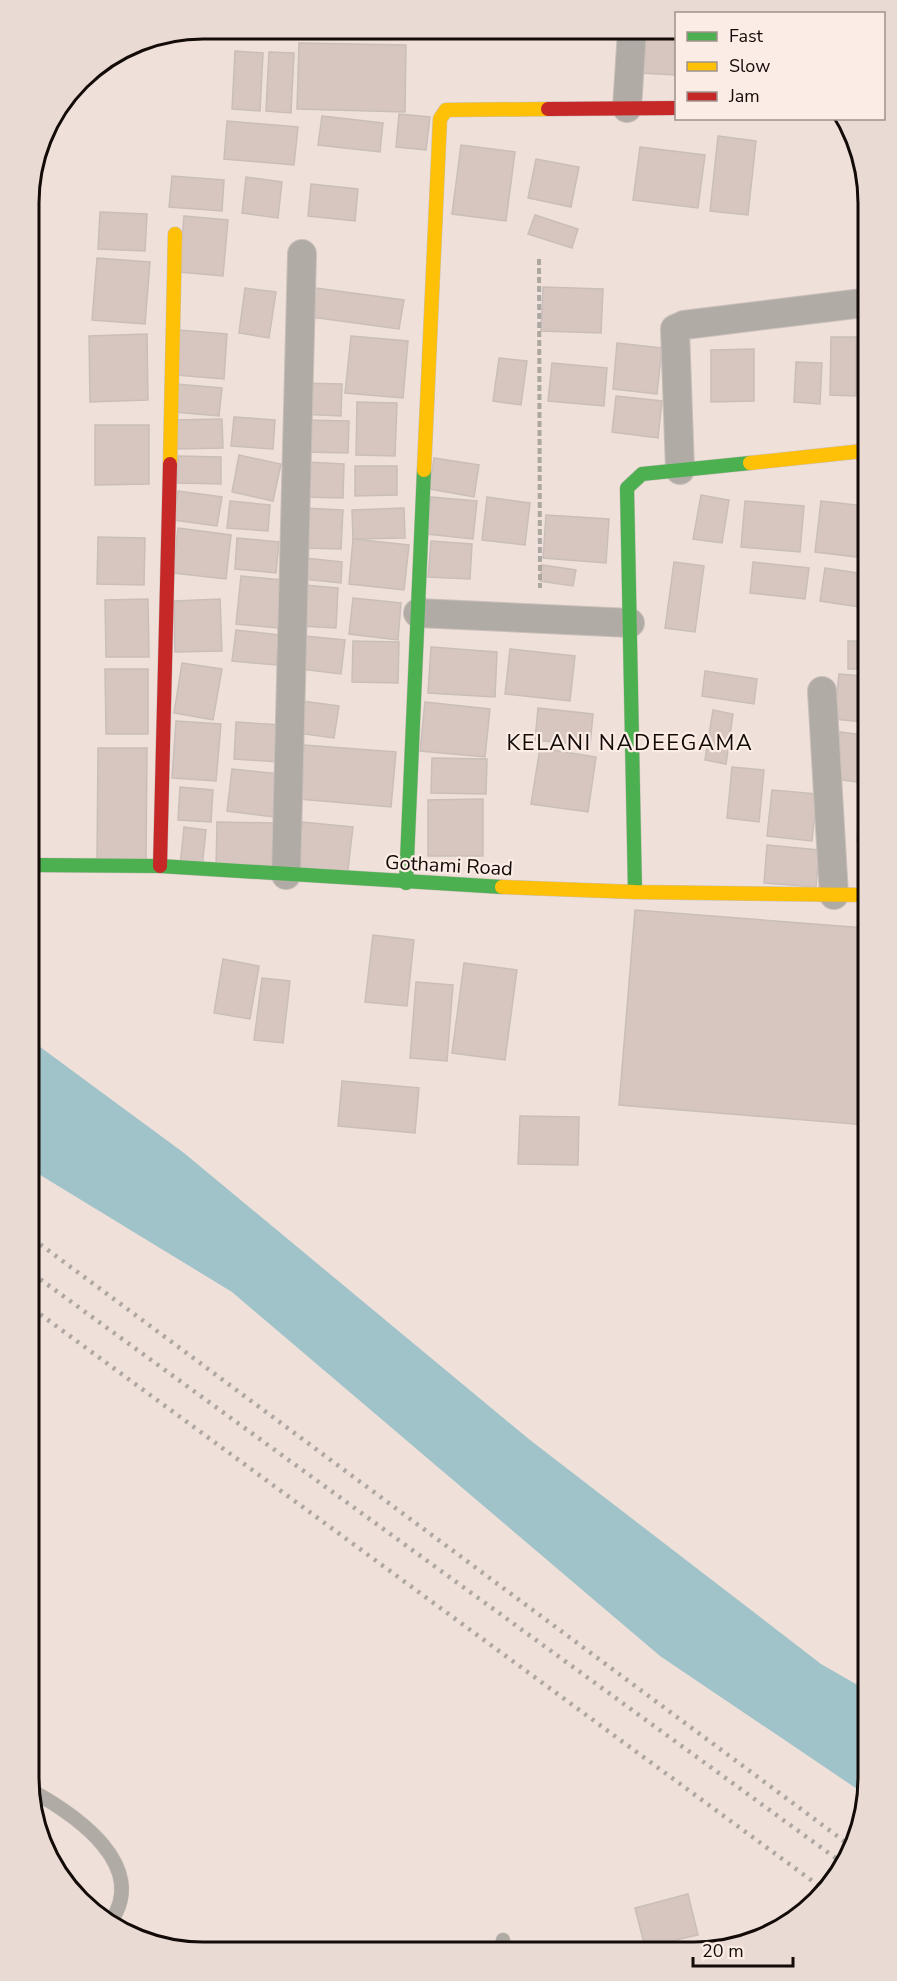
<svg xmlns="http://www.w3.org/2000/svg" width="897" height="1981" font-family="'Nunito Sans',sans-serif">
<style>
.water{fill:#9fc3c9}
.building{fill:#d6c6bf;stroke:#cabeba;stroke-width:1.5}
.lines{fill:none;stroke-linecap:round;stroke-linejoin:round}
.lane-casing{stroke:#cabfba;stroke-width:15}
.street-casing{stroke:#cabfba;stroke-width:30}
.fast-casing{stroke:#cabfba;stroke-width:15}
.slow-casing{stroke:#cabfba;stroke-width:15}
.jam-casing{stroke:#cabfba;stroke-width:15}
.path{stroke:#ada7a2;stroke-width:4;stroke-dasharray:6 3;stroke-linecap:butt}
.lane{stroke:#b0aba4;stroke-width:14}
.street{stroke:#b0aba4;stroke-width:28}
.fast{stroke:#4caf50;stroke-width:14}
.slow{stroke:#ffc107;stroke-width:14}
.jam{stroke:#c62828;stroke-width:14}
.rail{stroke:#afa7a3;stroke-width:4.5;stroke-dasharray:3 6;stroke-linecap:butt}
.labels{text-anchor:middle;stroke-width:4.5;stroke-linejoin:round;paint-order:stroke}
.street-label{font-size:20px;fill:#130b08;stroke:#fcece6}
.quarter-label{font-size:22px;letter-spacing:1.5px;fill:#130b08;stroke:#fcece6}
.rim{fill:none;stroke:#130b08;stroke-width:3}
</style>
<rect width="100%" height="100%" fill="#efe0da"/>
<polygon class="water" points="32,1041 184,1153 530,1440 821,1664 868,1691 866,1795 660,1656 232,1292 32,1170"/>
<g class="building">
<polygon points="641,35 676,37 676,75 640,73"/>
<polygon points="299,43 406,45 405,112 297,109"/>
<polygon points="235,51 263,53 260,111 232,109"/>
<polygon points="269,52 294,53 291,113 266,111"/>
<polygon points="399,114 430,117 426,150 396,147"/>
<polygon points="322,116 383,123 380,152 318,145"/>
<polygon points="227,121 298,127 294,165 224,159"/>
<polygon points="718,136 756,141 748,215 710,211"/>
<polygon points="461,145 515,152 506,221 452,214"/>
<polygon points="640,147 705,155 698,208 633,200"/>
<polygon points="536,159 579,167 571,207 528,198"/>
<polygon points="172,176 224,180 222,211 169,207"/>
<polygon points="246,177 282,182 278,218 242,213"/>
<polygon points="311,184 358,189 355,221 308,216"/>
<polygon points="100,212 147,214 145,251 98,249"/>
<polygon points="535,215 578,229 572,248 528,234"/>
<polygon points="184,216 228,220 223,276 179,272"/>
<polygon points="97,258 150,262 145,324 92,320"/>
<polygon points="308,287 404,300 399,329 304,316"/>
<polygon points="543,287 603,289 601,333 541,331"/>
<polygon points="245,288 276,292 269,338 239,333"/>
<polygon points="179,330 227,334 224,379 176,375"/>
<polygon points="147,334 148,400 90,402 89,336"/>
<polygon points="351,336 408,341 403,398 345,393"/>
<polygon points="831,337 856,337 856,396 830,395"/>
<polygon points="617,343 662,348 657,394 613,389"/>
<polygon points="754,349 754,401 711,402 711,350"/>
<polygon points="499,358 527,361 521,405 493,401"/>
<polygon points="796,362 822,363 820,404 794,402"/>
<polygon points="552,363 607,368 604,406 548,401"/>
<polygon points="301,383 342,384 341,416 300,414"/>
<polygon points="176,384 222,388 219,416 174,412"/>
<polygon points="616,396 662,401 658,438 612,432"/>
<polygon points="357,402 397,403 395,456 356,455"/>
<polygon points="234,417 275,420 273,449 231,446"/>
<polygon points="222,419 223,448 174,449 174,420"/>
<polygon points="305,420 349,421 348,453 305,452"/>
<polygon points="95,425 149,425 149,484 95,485"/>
<polygon points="239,455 281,464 273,501 232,492"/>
<polygon points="178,456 221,457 221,484 177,483"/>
<polygon points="434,458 479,465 474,497 429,489"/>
<polygon points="306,462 344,464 343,498 304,497"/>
<polygon points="355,466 397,466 397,495 355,496"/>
<polygon points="178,491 222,497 217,526 174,520"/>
<polygon points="701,495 729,500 722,543 693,539"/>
<polygon points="431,497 477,501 473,539 427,534"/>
<polygon points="487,497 530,503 525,545 482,540"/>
<polygon points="230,501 270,505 268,531 227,528"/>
<polygon points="745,501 804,506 800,552 741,547"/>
<polygon points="821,501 864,506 864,558 815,552"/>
<polygon points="304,508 343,510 341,549 303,548"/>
<polygon points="404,508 405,538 353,539 352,510"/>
<polygon points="546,515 609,519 606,563 543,558"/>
<polygon points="178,528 231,535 226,579 173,573"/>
<polygon points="98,537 145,538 144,585 97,584"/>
<polygon points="237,538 279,542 276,573 235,569"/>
<polygon points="353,539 409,545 404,590 349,584"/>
<polygon points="431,541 472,544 470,579 428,577"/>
<polygon points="305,558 342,562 341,583 303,579"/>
<polygon points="674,562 704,566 695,632 665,628"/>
<polygon points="753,562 809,568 805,599 750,593"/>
<polygon points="542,565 576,570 573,586 540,581"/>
<polygon points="825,568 864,574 859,607 820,601"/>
<polygon points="241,576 283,580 278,628 236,624"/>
<polygon points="304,585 338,588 336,628 301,626"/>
<polygon points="353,598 401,603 398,640 349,634"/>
<polygon points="148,599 149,657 106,657 105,600"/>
<polygon points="220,599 222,651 175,652 174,601"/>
<polygon points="236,630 279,635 276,665 232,661"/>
<polygon points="305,636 345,640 341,674 301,669"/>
<polygon points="353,641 399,642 398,683 352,682"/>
<rect x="848" y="641" width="16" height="28"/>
<polygon points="431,647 497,652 495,697 428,693"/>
<polygon points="510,649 575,656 570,701 505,694"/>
<polygon points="182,663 222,669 213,720 174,713"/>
<polygon points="105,669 148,669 148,734 106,734"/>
<polygon points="705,671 757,679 754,704 702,696"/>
<polygon points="839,674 864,676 863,722 834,719"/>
<polygon points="302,701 339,706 334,738 298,733"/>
<polygon points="425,702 490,709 485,757 420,751"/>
<polygon points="538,708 593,714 590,746 535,740"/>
<polygon points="713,710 733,714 726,764 705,760"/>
<polygon points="176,721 221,724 216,781 172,778"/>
<polygon points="236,722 281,725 279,762 234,759"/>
<polygon points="840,732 864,735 865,783 834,779"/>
<polygon points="304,745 396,752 391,807 299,799"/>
<polygon points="98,748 147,748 146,860 97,860"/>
<polygon points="540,748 596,757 588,812 531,804"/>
<polygon points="432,758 487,759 486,794 431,793"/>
<polygon points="732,767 764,770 759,822 727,818"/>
<polygon points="232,769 279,774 274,817 227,811"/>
<polygon points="180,787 213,790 211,822 178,820"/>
<polygon points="860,789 865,789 865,841 857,841"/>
<polygon points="772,790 817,794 812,841 767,836"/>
<polygon points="483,799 483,856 428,856 428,800"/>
<polygon points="217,822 277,823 276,870 216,869"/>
<polygon points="302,822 353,827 347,878 297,873"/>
<polygon points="184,827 206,830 202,868 180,866"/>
<polygon points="767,845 819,850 816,887 764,883"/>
<polygon points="635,910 865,928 866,1125 619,1105"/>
<polygon points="373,935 414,940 407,1006 365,1002"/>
<polygon points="223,959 259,966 250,1019 214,1013"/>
<polygon points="464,963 517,970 505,1060 452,1053"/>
<polygon points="262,978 290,981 283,1043 254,1040"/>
<polygon points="416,982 453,985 447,1061 410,1058"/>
<polygon points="342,1081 419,1088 415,1133 338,1126"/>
<polygon points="520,1116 579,1117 578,1165 518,1164"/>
<polygon points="688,1894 698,1935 645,1947 635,1908"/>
</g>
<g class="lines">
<g class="lane-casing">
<g id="lane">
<path d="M 34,1792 C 77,1816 149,1866 111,1921"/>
<polyline points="503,1940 503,1948"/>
</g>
</g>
<g class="street-casing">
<g id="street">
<polyline points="627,108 632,31"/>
<polyline points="680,470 675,329 684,325 863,303"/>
<polyline points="418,613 630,623"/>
<polyline points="822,691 834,895"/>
<polyline points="286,875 302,254"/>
</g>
</g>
<g class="fast-casing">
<g id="fast">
<polyline points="31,865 160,866 502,887"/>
<polyline points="406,883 424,470"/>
<polyline points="635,892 627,488 642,474 750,463"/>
</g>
</g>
<g class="slow-casing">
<g id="slow">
<polyline points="750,463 863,451"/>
<polyline points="170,464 175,234"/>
<polyline points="424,470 440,119 446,110 548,109"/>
<polyline points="502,887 635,892 865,895"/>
</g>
</g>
<g class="jam-casing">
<g id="jam">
<polyline points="548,109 676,108"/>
<polyline points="160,866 170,464"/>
</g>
</g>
<polyline class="path" points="539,259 540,588"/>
<use href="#lane" class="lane"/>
<use href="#street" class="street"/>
<use href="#fast" class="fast"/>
<use href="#slow" class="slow"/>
<use href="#jam" class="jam"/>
<g class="rail">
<polyline points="33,1239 848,1844"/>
<polyline points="33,1274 841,1862"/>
<polyline points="33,1309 826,1891"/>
</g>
</g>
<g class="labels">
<g class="street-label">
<text transform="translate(449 865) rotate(3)" y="7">Gothami Road</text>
</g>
<g class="quarter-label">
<text x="630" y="750">KELANI NADEEGAMA</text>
</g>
</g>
<path d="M0 0H897V1981H0ZM203 39H694A164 164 0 0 1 858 203V1778A164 164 0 0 1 694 1942H203A164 164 0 0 1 39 1778V203A164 164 0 0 1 203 39Z" fill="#e9dad4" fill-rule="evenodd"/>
<path class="rim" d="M203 39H694A164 164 0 0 1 858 203V1778A164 164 0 0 1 694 1942H203A164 164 0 0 1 39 1778V203A164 164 0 0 1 203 39Z"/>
<rect x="675" y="12" width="210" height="108" fill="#fcece6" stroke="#9f928d" stroke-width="1.5"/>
<rect x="687" y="32" width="30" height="9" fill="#4caf50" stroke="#9f928d" stroke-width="1.5"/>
<text x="729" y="42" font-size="18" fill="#130b08">Fast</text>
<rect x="687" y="62" width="30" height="9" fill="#ffc107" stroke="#9f928d" stroke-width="1.5"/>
<text x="729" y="72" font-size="18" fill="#130b08">Slow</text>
<rect x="687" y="92" width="30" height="9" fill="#c62828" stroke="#9f928d" stroke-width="1.5"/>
<text x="729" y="102" font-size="18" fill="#130b08">Jam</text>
<path d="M693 1957v9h100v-9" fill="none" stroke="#130b08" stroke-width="3"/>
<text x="702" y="1957" font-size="18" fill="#130b08" stroke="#fcece6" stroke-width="4.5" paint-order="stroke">20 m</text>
</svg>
